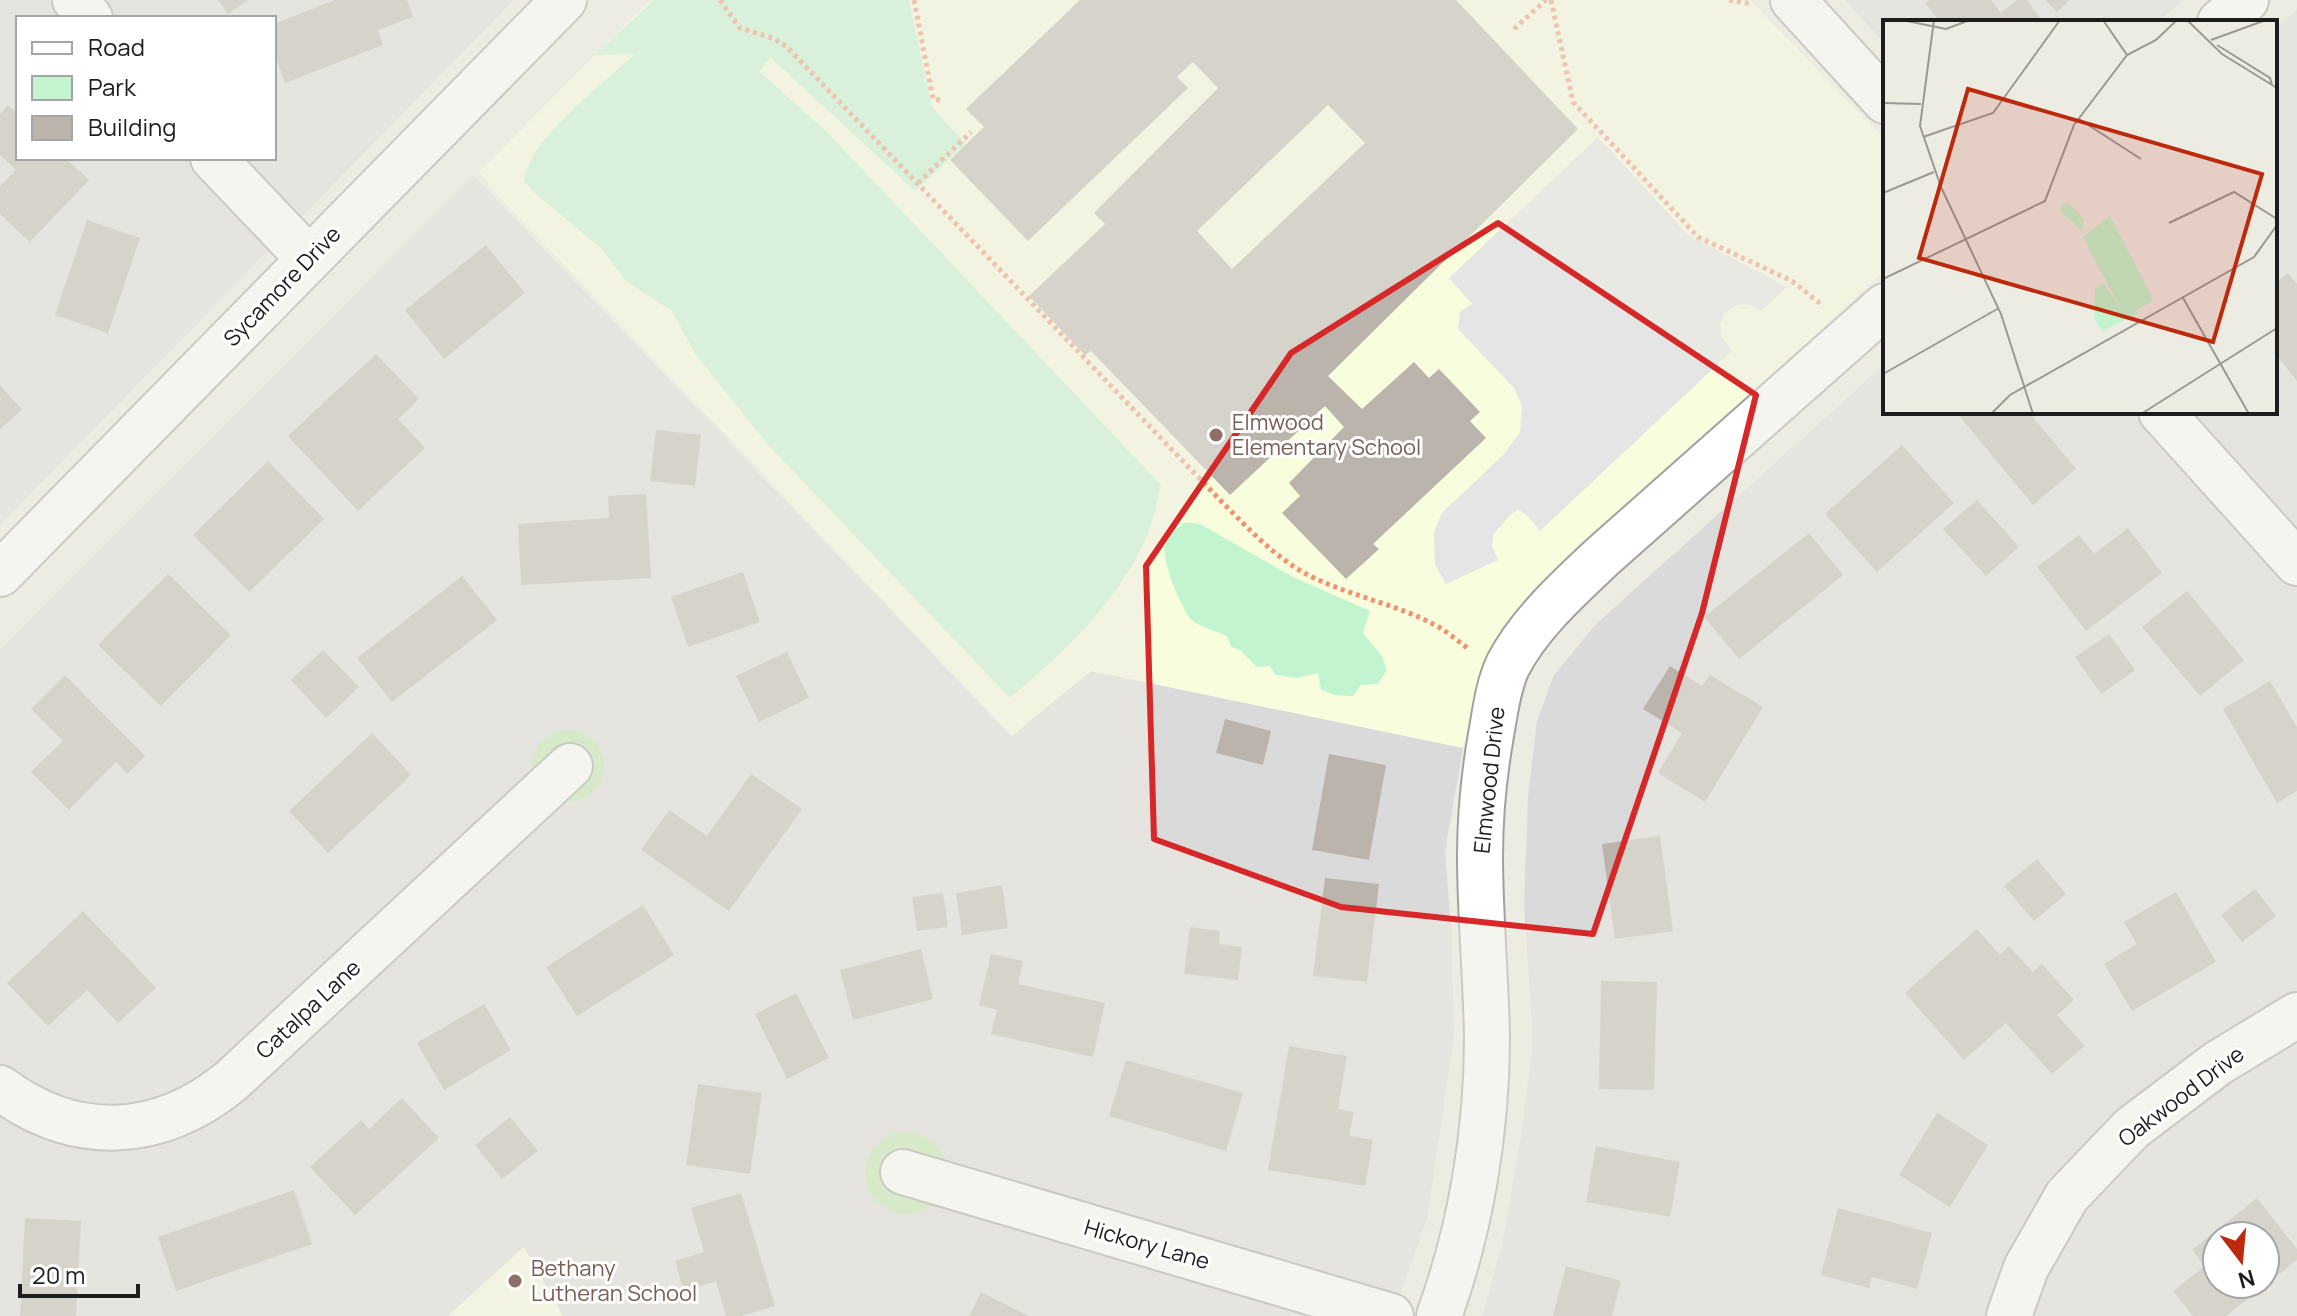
<svg xmlns="http://www.w3.org/2000/svg" width="2297" height="1316" font-family="Manrope,sans-serif">
<style>
.residential{fill:#dbdada;fill-rule:evenodd}
.education{fill:#f8fddd}
.grass{fill:#bfe5ac}
.park{fill:#c2f5cf}
.parking{fill:#e5e5e5}
.building{fill:#bab4ad;fill-rule:evenodd}
.lines{fill:none;stroke-linecap:round;stroke-linejoin:round}
.minor-casing{stroke:#a1a1a1;stroke-width:48}
.path{stroke:#f09372;stroke-width:5;stroke-dasharray:4 4;stroke-linecap:butt}
.minor{stroke:#fff;stroke-width:44}
.marked{fill:none;stroke:#d62828;stroke-width:6;stroke-linejoin:round}
.education-dot{fill:#8d6e63;stroke:#fff;stroke-width:3}
.labels{text-anchor:middle;stroke-width:6;stroke-linejoin:round;paint-order:stroke}
.street-label{font-size:22px;fill:#1d1d1d;stroke:#fff}
.education-label{font-size:22px;fill:#785e54;stroke:#fff;text-anchor:start}
.inset-road{fill:none;stroke:#9a9994;stroke-width:2}
.view{fill:#bc290d;fill-opacity:0.15;stroke:#bc290d;stroke-width:4}
.inset-edge{fill:none;stroke:#1d1d1d;stroke-width:4}
</style>
<rect width="100%" height="100%" fill="#edece3"/>
<g class="residential">
<path d="M 0,0 L 514,0 L 0,525 ZM 18,18 L 274,18 L 274,158 L 18,158 Z"/>
<polygon points="1845,0 2184,0 2158,22 1885,22 1885,44"/>
<path d="M 2297,9 L 2297,1316 L 1482,1316 L 1502,1246 L 1521,1135 L 1533,1043 L 1524,904 L 1528,796 L 1537,721 L 1554,675 L 1596,624 L 1885,364 L 1885,412 L 2275,412 L 2275,28 ZM 2217,1236 L 2265,1236 L 2265,1284 L 2217,1284 Z"/>
<polygon points="473,175 1011,736 1091,671 1463,748 1445,852 1452,941 1454,1037 1427,1219 1393,1316 563,1316 523,1247 448,1316 0,1316 0,650"/>
</g>
<g class="education">
<polygon points="650,0 1750,0 1885,140 1885,270 1527,601 1486,666 1463,748 1091,671 1012,736 493,190 479,172"/>
<polygon points="524,1247 563,1316 448,1316"/>
</g>
<g class="grass">
<circle cx="568" cy="766" r="36"/>
<circle cx="906" cy="1173" r="41"/>
</g>
<g class="park">
<path d="M 654,0 L 909,0 L 932,107 L 966,144 L 915,191 L 770,57 L 760,72 L 828,133 L 1161,485 C 1157,501 1154,518 1148,533 C 1119,602 1066,650 1010,698 L 769,446 L 696,355 L 672,311 L 626,281 L 602,249 L 536,194 L 524,180 C 530,138 603,84 635,54 L 595,55 Z"/>
<path d="M 1185,522 L 1200,524 L 1293,577 L 1370,611 L 1363,633 L 1382,656 L 1387,670 L 1378,684 L 1361,685 L 1353,696 L 1335,695 L 1321,690 L 1318,673 L 1296,678 L 1276,675 L 1269,666 L 1257,667 L 1240,650 L 1231,647 L 1227,636 C 1217,631 1202,628 1193,621 C 1182,613 1161,558 1165,546 C 1168,535 1177,529 1185,522 Z"/>
</g>
<polygon class="parking" points="1598,137 1687,234 1787,287 1761,311 1754,306 1744,304 1734,306 1725,313 1720,324 1721,335 1732,351 1540,531 1526,514 1518,510 1510,515 1493,535 1492,546 1498,560 1446,584 1435,565 1434,532 1442,513 1504,454 1520,432 1522,406 1514,388 1458,329 1460,312 1472,304 1449,278"/>
<g class="building">
<polygon points="218,0 248,0 228,14"/>
<polygon points="335,0 407,0 413,17 378,30 383,45 285,83 274,53 274,24"/>
<path d="M 1080,0 L 1456,0 L 1578,129 L 1328,376 L 1362,409 L 1414,362 L 1429,378 L 1439,369 L 1480,412 L 1470,421 L 1486,438 L 1373,544 L 1379,549 L 1346,579 L 1282,513 L 1300,496 L 1289,483 L 1344,427 L 1325,406 L 1230,495 L 1091,351 L 1085,355 L 1029,296 L 1105,224 L 1094,213 L 1218,88 L 1193,62 L 1177,77 L 1188,88 L 1028,241 L 950,160 L 984,127 L 966,109 ZM 1328,105 L 1365,143 L 1232,269 L 1197,231 Z"/>
<polygon points="1929,0 1991,0 2001,13 2017,0 2027,0 2043,22 1940,22 1925,3"/>
<polygon points="2045,0 2070,0 2057,12"/>
<polygon points="8,105 18,114 18,158 65,158 89,180 30,242 0,214 0,186 16,170 0,155 0,114"/>
<polygon points="87,220 140,238 108,333 55,315"/>
<polygon points="486,245 525,293 444,359 405,310"/>
<polygon points="2288,273 2297,284 2297,381 2275,353 2275,283"/>
<polygon points="376,354 419,399 398,419 425,448 358,511 288,436"/>
<polygon points="0,385 22,410 0,429"/>
<polygon points="1956,412 2029,412 2076,469 2033,505"/>
<polygon points="656,430 701,435 695,486 650,481"/>
<polygon points="1902,445 1954,503 1877,572 1825,514"/>
<polygon points="268,461 324,519 249,592 193,535"/>
<polygon points="646,494 651,578 521,585 518,524 609,518 608,496"/>
<polygon points="1977,500 2019,547 1986,576 1943,529"/>
<polygon points="2128,528 2162,573 2086,631 2037,567 2079,535 2094,554"/>
<polygon points="1809,533 1843,575 1739,659 1704,617"/>
<polygon points="743,572 760,622 688,647 671,597"/>
<polygon points="168,574 231,635 161,706 98,645"/>
<polygon points="462,576 497,620 392,702 357,658"/>
<polygon points="2187,591 2244,660 2200,696 2142,627"/>
<polygon points="2109,634 2135,670 2101,694 2075,657"/>
<polygon points="323,650 359,687 326,718 291,680"/>
<polygon points="787,652 809,698 759,722 736,676"/>
<polygon points="1670,666 1702,686 1710,675 1763,707 1705,802 1658,773 1682,733 1643,709"/>
<polygon points="65,675 145,756 127,774 116,762 69,810 31,772 63,741 31,709"/>
<polygon points="2270,681 2297,727 2297,791 2277,803 2223,709"/>
<polygon points="1225,719 1271,731 1263,765 1216,753"/>
<polygon points="372,733 411,775 328,853 289,811"/>
<polygon points="1329,754 1386,765 1369,860 1312,850"/>
<polygon points="751,774 802,809 729,911 641,850 669,810 707,836"/>
<polygon points="1660,836 1673,931 1615,939 1602,844"/>
<polygon points="2037,859 2066,894 2034,921 2004,886"/>
<polygon points="1325,878 1379,884 1367,982 1313,976"/>
<polygon points="1002,885 1008,928 962,935 956,893"/>
<polygon points="2255,889 2276,916 2242,942 2221,915"/>
<polygon points="2176,892 2216,962 2132,1011 2104,964 2137,944 2124,922"/>
<polygon points="943,893 948,927 917,931 912,897"/>
<polygon points="643,905 674,955 577,1016 546,967"/>
<polygon points="83,911 156,988 118,1023 87,990 48,1026 7,983"/>
<polygon points="1190,927 1220,931 1219,944 1242,947 1238,980 1184,974"/>
<polygon points="1977,929 2000,955 2009,946 2033,972 2042,964 2074,1000 2057,1015 2085,1046 2052,1074 2006,1023 1964,1060 1905,993"/>
<polygon points="921,949 933,999 853,1020 840,970"/>
<polygon points="991,954 1023,961 1018,984 1105,1003 1093,1057 991,1034 997,1010 979,1005"/>
<polygon points="1601,981 1657,982 1654,1090 1599,1089"/>
<polygon points="796,993 829,1058 787,1079 755,1014"/>
<polygon points="484,1004 511,1050 444,1090 417,1043"/>
<polygon points="1289,1046 1347,1056 1338,1109 1354,1112 1349,1136 1373,1140 1365,1186 1268,1170"/>
<polygon points="1126,1060 1243,1093 1226,1151 1109,1116"/>
<polygon points="698,1084 762,1093 750,1174 686,1165"/>
<polygon points="402,1098 439,1138 355,1215 310,1167 361,1120 369,1129"/>
<polygon points="1937,1113 1988,1145 1950,1207 1899,1175"/>
<polygon points="510,1117 538,1151 502,1179 475,1145"/>
<polygon points="1596,1146 1680,1162 1670,1217 1586,1202"/>
<polygon points="294,1190 312,1244 176,1291 158,1237"/>
<polygon points="741,1193 775,1306 741,1316 726,1316 716,1281 684,1291 675,1261 704,1252 691,1208"/>
<path d="M 2257,1198 L 2297,1249 L 2297,1260 L 2226,1316 L 2193,1316 L 2173,1291 L 2205,1266 L 2192,1250 ZM 2217,1236 L 2265,1236 L 2265,1284 L 2217,1284 Z"/>
<polygon points="1838,1208 1932,1233 1917,1289 1872,1277 1869,1288 1821,1275"/>
<polygon points="25,1218 81,1221 76,1316 20,1316"/>
<polygon points="1566,1266 1621,1281 1612,1316 1553,1316"/>
<polygon points="981,1292 1029,1316 969,1316"/>
</g>
<g class="lines">
<g class="minor-casing">
<g id="minor">
<polyline points="75,0 90,18"/>
<polyline points="1793,0 1885,101"/>
<polyline points="2220,22 2246,0"/>
<polyline points="213,158 309,259"/>
<polyline points="2161,412 2297,563"/>
<polyline points="0,574 564,0"/>
<path d="M 0,1088 C 75,1144 159,1140 231,1081 L 570,766"/>
<polyline points="903,1172 1391,1316"/>
<path d="M 1439,1316 C 1471,1228 1487,1131 1487,1037 C 1486,977 1480,916 1480,856 C 1480,816 1484,775 1491,735 C 1495,713 1498,686 1508,665 C 1530,623 1569,588 1603,556 L 1885,306"/>
<polyline points="2009,1316 2026,1268 2067,1196 2132,1128 2218,1063 2297,1015"/>
</g>
</g>
<g class="path">
<path d="M 720,0 L 740,28 L 775,39 L 787,47 L 1221,501 C 1248,528 1275,558 1310,576 C 1350,596 1396,604 1435,625 C 1448,632 1459,642 1470,650"/>
<polyline points="914,0 933,99 944,101"/>
<polyline points="1551,0 1573,102 1698,237 1792,281 1822,305"/>
<polyline points="1729,0 1752,4"/>
<polyline points="1514,29 1546,0"/>
<polyline points="918,183 971,132"/>
</g>
<use href="#minor" class="minor"/>
</g>
<path d="M0 0H2297V1316H0ZM 1498,223 L 1756,395 L 1702,613 L 1593,934 L 1341,907 L 1154,839 L 1146,566 L 1291,353 Z" fill="#edece3" fill-opacity=".55" fill-rule="evenodd"/>
<path class="marked" d="M 1498,223 L 1756,395 L 1702,613 L 1593,934 L 1341,907 L 1154,839 L 1146,566 L 1291,353 Z"/>
<g class="education-dot">
<circle cx="1216" cy="435" r="8"/>
<circle cx="515" cy="1281" r="8"/>
</g>
<g class="labels">
<g class="street-label">
<text transform="translate(282 286) rotate(-46)" y="8">Sycamore Drive</text>
<text transform="translate(1489 780) rotate(-84)" y="8">Elmwood Drive</text>
<text transform="translate(308 1009) rotate(-43)" y="8">Catalpa Lane</text>
<text transform="translate(2181 1096) rotate(-37)" y="8">Oakwood Drive</text>
<text transform="translate(1147 1244) rotate(16)" y="8">Hickory Lane</text>
</g>
<g class="education-label">
<text x="1232" y="430">Elmwood<tspan x="1232" dy="25">Elementary School</tspan></text>
<text x="531" y="1276">Bethany<tspan x="531" dy="25">Lutheran School</tspan></text>
</g>
</g>
<g transform="translate(1883 20)">
<rect width="394" height="394" fill="#edece3"/>
<path d="M 185,184 L 201,199 L 200,211 L 178,193 L 178,185 ZM 227,196 L 270,280 L 252,291 L 256,293 L 220,311 L 211,299 L 212,268 L 220,264 L 236,285 L 200,217 Z" fill="#c2f5cf"/>
<path class="inset-road" d="M 19,0 L 63,9 L 87,0M 51,0 L 37,106 L 58,167 L 118,294 L 150,394M 220,0 L 244,35M 304,0 L 339,34 L 394,68M 328,20 L 383,0M 334,25 L 387,58 L 389,65M 0,83 L 38,84M 196,99 L 258,139M 40,117 L 110,93 L 177,0M 0,173 L 51,152M 286,203 L 351,172 L 394,199M 0,259 L 162,181 L 191,105 L 244,35 L 273,20 L 294,0M 300,278 L 366,394M 0,354 L 116,288M 108,394 L 127,375 L 371,237 L 394,205M 258,394 L 394,308"/>
<path class="view" d="M 85,69 L 379,154 L 330,322 L 36,238 Z"/>
<rect width="394" height="394" class="inset-edge"/>
</g>
<rect x="16" y="16" width="260" height="144" fill="#ffffff" stroke="#a5a5a5" stroke-width="2"/>
<rect x="32" y="42" width="40" height="12" fill="#ffffff" stroke="#a5a5a5" stroke-width="2"/>
<text x="88" y="56" font-size="24" fill="#1d1d1d">Road</text>
<rect x="32" y="76" width="40" height="24" fill="#c2f5cf" stroke="#a5a5a5" stroke-width="2"/>
<text x="88" y="96" font-size="24" fill="#1d1d1d">Park</text>
<rect x="32" y="116" width="40" height="24" fill="#bab4ad" stroke="#a5a5a5" stroke-width="2"/>
<text x="88" y="136" font-size="24" fill="#1d1d1d">Building</text>
<g transform="translate(2241 1260) rotate(164)"><circle r="38" fill="#ffffff" stroke="#a5a5a5" stroke-width="2"/>
<path d="M0-6L14 30L0 20L-14 30Z" fill="#bc290d"/>
<text y="-12" font-size="22" font-weight="bold" text-anchor="middle" fill="#1d1d1d">N</text>
</g>
<path d="M20 1284v12h118v-12" fill="none" stroke="#1d1d1d" stroke-width="4"/>
<text x="32" y="1284" font-size="24" fill="#1d1d1d" stroke="#ffffff" stroke-width="6" paint-order="stroke">20 m</text>
</svg>
